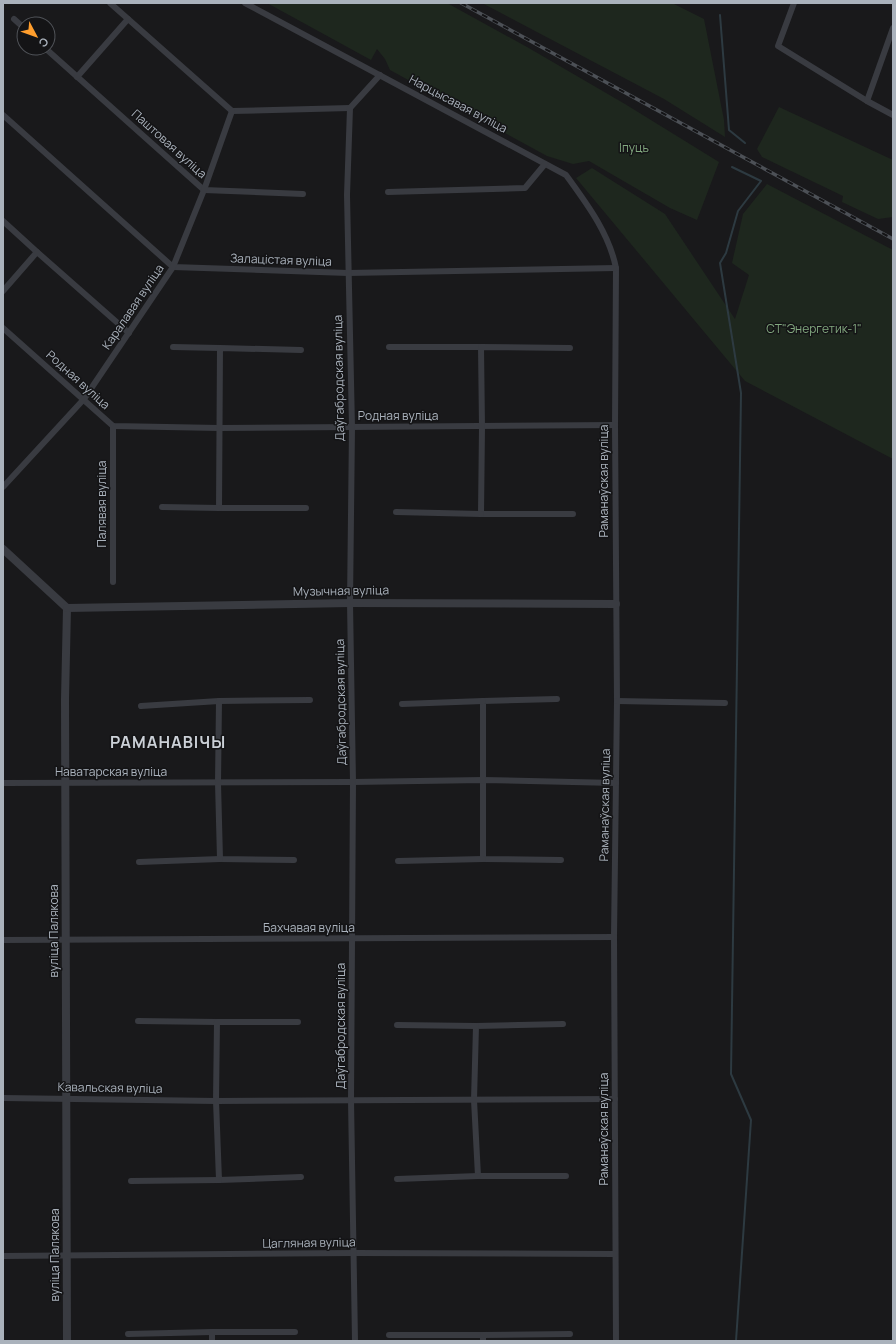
<svg xmlns="http://www.w3.org/2000/svg" width="896" height="1344" font-family="Manrope,sans-serif">
<style>
.green{fill:#1e271e}
.lines{fill:none;stroke-linecap:round;stroke-linejoin:round}
.stream{stroke:#2d3a41;stroke-width:2}
.minor{stroke:#393b41;stroke-width:6}
.tertiary{stroke:#393b41;stroke-width:8}
.rail-casing{stroke:#4c5056;stroke-width:3.5}
.rail{stroke:#141416;stroke-width:2;stroke-dasharray:6;stroke-linecap:butt}
.labels{text-anchor:middle;stroke-width:3;stroke-linejoin:round;paint-order:stroke}
.street-label{font-size:12px;fill:#aab2bc;stroke:#141416}
.park-label{font-size:12px;fill:#82a87f;stroke:#141416}
.district-label{font-size:16px;font-weight:bold;letter-spacing:1px;fill:#cbd0d7;stroke:#141416}
</style>
<rect width="100%" height="100%" fill="#19191b"/>
<g class="green">
<polygon points="267,3 447,3 527,47 625,104 719,162 697,220 670,208 589,161 573,164 547,156 390,70 385,59 377,49 371,60"/>
<polygon points="482,3 672,3 704,19 724,120 725,137 664,99"/>
<polygon points="779,107 893,160 893,217 878,219 842,202 843,196 762,157 757,149"/>
<polygon points="592,168 665,214 735,319 749,275 732,263 743,214 767,184 893,250 893,459 745,381 576,178"/>
</g>
<g class="lines">
<g class="stream">
<polyline points="720,15 729,130 745,143"/>
<polyline points="732,167 761,181 738,211 726,253 720,263 741,393 731,1074 751,1120 736,1341"/>
</g>
<g class="minor">
<polyline points="110,3 232,111 350,108"/>
<path d="M 245,3 L 566,175 C 587,204 609,233 616,268 L 615,425 L 617,701 L 614,937 L 616,1341"/>
<polyline points="794,3 778,46 867,101 893,115"/>
<polyline points="14,19 24,28"/>
<polyline points="45,48 204,190 303,194"/>
<polyline points="77,77 128,19"/>
<polyline points="867,101 893,28"/>
<polyline points="3,115 173,267 348,273 616,268"/>
<polyline points="388,192 525,188 545,164"/>
<polyline points="3,221 37,252"/>
<polyline points="3,291 37,252 129,333"/>
<polyline points="3,328 113,426 219,428 615,425"/>
<polyline points="173,347 220,348"/>
<polyline points="389,347 481,347"/>
<polyline points="570,348 481,347 482,427 481,514 573,514"/>
<polyline points="301,350 220,348 219,508 306,508"/>
<polyline points="3,487 84,399 173,267 204,190 232,111"/>
<polyline points="162,507 219,508"/>
<polyline points="396,512 481,514"/>
<polyline points="113,582 113,426"/>
<polyline points="557,699 483,701 483,859 561,860"/>
<polyline points="617,701 725,703"/>
<polyline points="402,704 483,701"/>
<polyline points="141,706 219,701"/>
<polyline points="3,783 353,782 483,780 616,783"/>
<polyline points="294,860 220,859 218,783 219,701 310,700"/>
<polyline points="398,861 483,859"/>
<polyline points="139,862 220,859"/>
<polyline points="3,940 614,937"/>
<polyline points="138,1021 217,1022"/>
<polyline points="298,1022 217,1022 216,1101 219,1180 301,1177"/>
<polyline points="563,1024 476,1026 474,1100 478,1176 566,1176"/>
<polyline points="397,1025 476,1026"/>
<polyline points="3,1098 216,1101 615,1099"/>
<polyline points="397,1179 478,1176"/>
<polyline points="131,1181 219,1180"/>
<polyline points="3,1256 354,1253 615,1254"/>
<polyline points="128,1334 212,1332"/>
<polyline points="389,1335 483,1335"/>
<polyline points="212,1341 212,1332 295,1332"/>
<polyline points="355,1341 351,1100 353,782 350,603 352,427 347,195 350,108 380,75"/>
<polyline points="483,1341 483,1335 570,1334"/>
</g>
<g class="tertiary">
<polyline points="3,549 67,608 65,699 67,1341"/>
<polyline points="67,608 350,603 616,604"/>
</g>
<g class="rail-casing">
<polyline id="rail" points="461,3 893,239"/>
</g>
<use href="#rail" class="rail"/>
</g>
<g class="labels">
<g class="street-label">
<text transform="translate(458 104) rotate(28)" y="4">Нарцысавая вуліца</text>
<text transform="translate(169 144) rotate(42)" y="4">Паштовая вуліца</text>
<text transform="translate(281 260) rotate(2)" y="4">Залацістая вуліца</text>
<text transform="translate(133 307) rotate(-56)" y="4">Каралавая вуліца</text>
<text transform="translate(339 378) rotate(-91)" y="4">Даўгабродская вуліца</text>
<text transform="translate(78 380) rotate(42)" y="4">Родная вуліца</text>
<text x="398" y="420">Родная вуліца</text>
<text transform="translate(604 481) rotate(-90)" y="4">Раманаўская вуліца</text>
<text transform="translate(102 504) rotate(-90)" y="4">Палявая вуліца</text>
<text transform="translate(341 591) rotate(-1)" y="4">Музычная вуліца</text>
<text transform="translate(341 702) rotate(-91)" y="4">Даўгабродская вуліца</text>
<text x="111" y="776">Наватарская вуліца</text>
<text transform="translate(605 805) rotate(-89)" y="4">Раманаўская вуліца</text>
<text x="309" y="932">Бахчавая вуліца</text>
<text transform="translate(54 931) rotate(-90)" y="4">вуліца Палякова</text>
<text transform="translate(341 1026) rotate(-90)" y="4">Даўгабродская вуліца</text>
<text transform="translate(110 1088) rotate(1)" y="4">Кавальская вуліца</text>
<text transform="translate(604 1129) rotate(-90)" y="4">Раманаўская вуліца</text>
<text transform="translate(309 1243) rotate(-1)" y="4">Цагляная вуліца</text>
<text transform="translate(55 1255) rotate(-90)" y="4">вуліца Палякова</text>
</g>
<g class="park-label">
<text x="634" y="152">Іпуць</text>
<text x="814" y="333">СТ"Энергетик-1"</text>
</g>
<g class="district-label">
<text x="168" y="748">РАМАНАВІЧЫ</text>
</g>
</g>
<rect width="896" height="1344" fill="none" stroke="#aab2bc" stroke-width="8"/>
<g transform="translate(36 36) rotate(131)"><circle r="19" fill="#141416" stroke="#505358"/>
<path d="M0-3L7 15L0 10L-7 15Z" fill="#ff9e2d"/>
<text y="-6" font-size="11" font-weight="bold" text-anchor="middle" fill="#aab2bc">С</text>
</g>
</svg>
